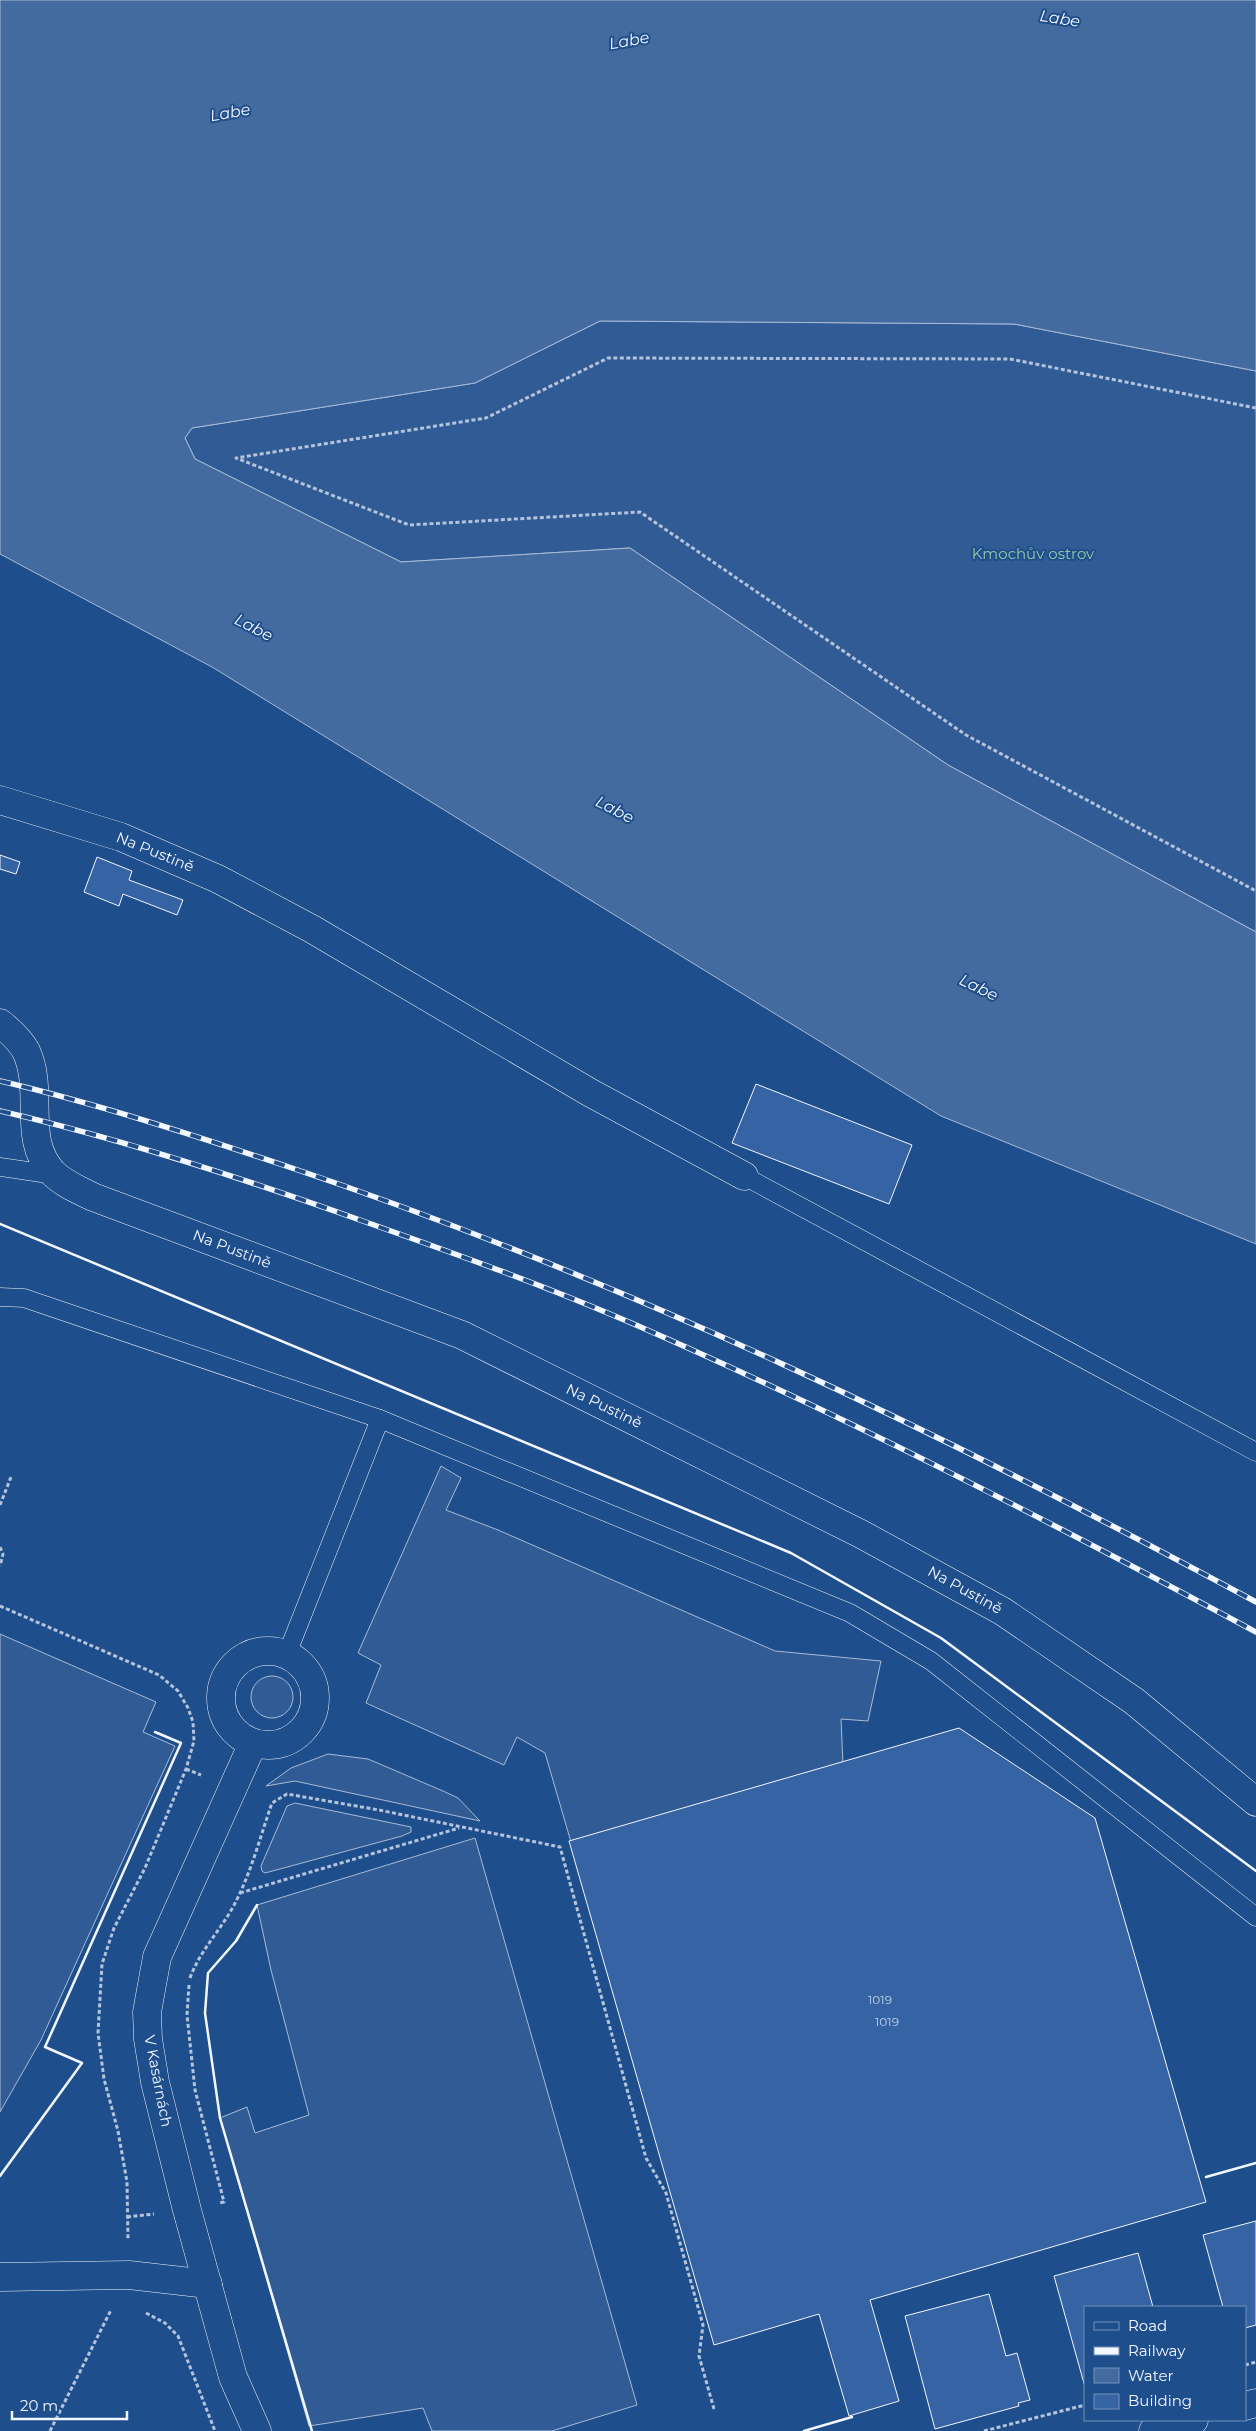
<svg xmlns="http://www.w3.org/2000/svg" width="1256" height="2431" font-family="Montserrat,sans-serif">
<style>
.built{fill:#305b95;stroke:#a8bbd7}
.water{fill:#446ba0;stroke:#a8bbd7}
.building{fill:#3563a3;stroke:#f2f6ff}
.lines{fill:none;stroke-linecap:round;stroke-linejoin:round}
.service-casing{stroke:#f2f6ff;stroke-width:19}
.minor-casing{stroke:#f2f6ff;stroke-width:29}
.path{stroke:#b3c4dc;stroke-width:3;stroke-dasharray:4 2.5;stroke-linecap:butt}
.service{stroke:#1f4e8c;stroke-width:18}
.minor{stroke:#1f4e8c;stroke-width:28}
.rail-casing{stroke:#f2f6ff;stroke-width:5.5}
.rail{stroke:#1f4e8c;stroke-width:4;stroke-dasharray:11;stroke-linecap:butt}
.wall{stroke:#f2f6ff;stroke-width:2.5}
.labels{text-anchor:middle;stroke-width:4;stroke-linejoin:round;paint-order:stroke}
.number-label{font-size:12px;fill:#c3d1e8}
.park-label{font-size:15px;fill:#97c8a6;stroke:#1f4e8c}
.street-label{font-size:15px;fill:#f2f6ff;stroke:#1f4e8c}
.water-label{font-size:16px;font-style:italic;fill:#f2f6ff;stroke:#1f4e8c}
</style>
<rect width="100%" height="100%" fill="#1f4e8c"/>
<g class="built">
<polygon points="600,321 1014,324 1256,371 1256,932 948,765 630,548 401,562 195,459 185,438 192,428 475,383"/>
<polygon points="441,1466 461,1478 446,1510 498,1530 775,1651 881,1661 868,1721 841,1719 843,1765 571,1842 545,1753 517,1737 504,1765 366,1703 381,1665 358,1653"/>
<polygon points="0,1634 156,1702 143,1732 175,1746 41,2040 0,2112"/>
<circle cx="272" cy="1697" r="21"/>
<polygon points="328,1754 368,1759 443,1791 458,1798 480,1821 295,1781 266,1786 291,1768"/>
<polygon points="295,1803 411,1827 411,1832 402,1836 265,1873 262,1871 261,1866 287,1806"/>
<polygon points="475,1838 637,2405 552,2431 432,2431 423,2408 309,2426 220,2118 247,2107 255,2133 309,2115 271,1970 257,1905"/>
</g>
<polygon class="water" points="0,0 1256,0 1256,371 1014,324 600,321 475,383 192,428 185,438 195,459 401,562 630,548 948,765 1256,932 1256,1244 941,1116 212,667 0,554"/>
<g class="building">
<polygon points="0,855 20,862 16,874 0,869"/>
<polygon points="97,857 132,871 129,880 183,900 177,915 123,894 119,906 84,892"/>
<polygon points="756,1084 912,1145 889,1204 732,1143"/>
<polygon points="959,1728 1095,1818 1206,2202 870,2300 899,2401 849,2416 819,2314 714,2345 569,1841"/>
<polygon points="1256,2221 1256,2325 1245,2328 1245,2307 1223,2307 1203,2235"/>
<polygon points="1138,2253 1153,2307 1085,2307 1085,2387 1054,2276"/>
<polygon points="989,2294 1006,2356 1017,2353 1030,2400 1018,2403 1019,2406 935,2429 905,2316"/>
</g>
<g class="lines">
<g class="service-casing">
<g id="service">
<polyline points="0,1167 55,1175"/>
<polyline points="744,1176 1256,1452"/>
<polyline points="0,1297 24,1298 380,1419"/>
<polyline points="287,1654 380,1419 850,1613 931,1661 1256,1917"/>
</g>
</g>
<g class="minor-casing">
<g id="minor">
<polyline points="0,800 121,837 218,879 312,929 589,1092 744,1176"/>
<path d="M 0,1023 C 10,1031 20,1040 26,1051 C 45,1091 21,1139 53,1173 C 64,1184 79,1190 93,1197 L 462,1335 L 861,1534 L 1002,1611 L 1134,1701 L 1256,1802"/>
<circle cx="268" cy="1698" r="47"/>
<polyline points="253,1743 157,1957 147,2012 148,2039 155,2082 187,2210 233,2377 257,2431"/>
<polyline points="0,2277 129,2275 208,2284"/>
<polyline points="1245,2406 1256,2403"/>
<polyline points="1153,2431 1194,2420"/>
</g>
</g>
<g class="path">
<polyline points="1256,408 1010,359 608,358 486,418 236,458 409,525 640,512 966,735 1256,891"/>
<polyline points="0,1505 11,1477"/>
<polyline points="0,1547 3,1554 0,1566"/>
<polyline points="0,1606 159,1675 178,1691 188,1708 193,1722 194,1741 186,1769 145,1868 114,1928 102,1964 98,2033 104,2079 118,2131 127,2182 128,2240"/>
<polyline points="186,1769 201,1775"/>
<polyline points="240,1893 459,1828"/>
<path d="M 190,1978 C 200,1951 219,1932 233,1907 C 251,1874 260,1837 272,1803 L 287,1794 L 379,1810 L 560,1847 L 646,2158 L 666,2193 L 703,2325 L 699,2356 L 714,2409"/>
<polyline points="189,1985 187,2015 195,2090 224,2202 219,2203"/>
<polyline points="127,2217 154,2214"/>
<polyline points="146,2313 165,2323 178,2336 215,2431"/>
<polyline points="1245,2365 1256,2362"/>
<polyline points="50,2431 111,2310"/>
<polyline points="984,2431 1085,2405"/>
</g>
<use href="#service" class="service"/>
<use href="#minor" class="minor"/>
<g class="rail-casing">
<g id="rail">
<path d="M 0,1081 C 98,1104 193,1135 289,1167 C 625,1280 945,1434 1256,1602"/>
<path d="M 0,1111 C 122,1139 242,1178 360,1220 C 453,1253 546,1286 636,1325 C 847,1417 1053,1523 1256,1632"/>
</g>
</g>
<use href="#rail" class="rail"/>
<g class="wall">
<polyline points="0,1224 791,1553 941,1638 1256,1871"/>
<polyline points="257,1905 236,1941 208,1973 205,2013 220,2118 312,2431"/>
<polyline points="0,2176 82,2063 45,2047 181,1743 155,1732"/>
<polyline points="1206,2177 1256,2163"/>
<polyline points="804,2431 852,2417"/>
</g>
</g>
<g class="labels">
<g class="number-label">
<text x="880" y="2004">1019</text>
<text x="887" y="2026">1019</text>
</g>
<g class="park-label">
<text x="1033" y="559">Kmochův ostrov</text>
</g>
<g class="street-label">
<text transform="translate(155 852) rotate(22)" y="5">Na Pustině</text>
<text transform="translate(232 1249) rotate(21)" y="5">Na Pustině</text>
<text transform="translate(604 1406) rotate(26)" y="5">Na Pustině</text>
<text transform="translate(965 1590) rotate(29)" y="5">Na Pustině</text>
<text transform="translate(158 2081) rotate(79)" y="5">V Kasárnách</text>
</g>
<g class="water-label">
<text transform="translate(1060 18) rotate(9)" y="6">Labe</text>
<text transform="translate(629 40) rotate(-10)" y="6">Labe</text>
<text transform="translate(230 112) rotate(-10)" y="6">Labe</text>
<text transform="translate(254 627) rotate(27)" y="6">Labe</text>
<text transform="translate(615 809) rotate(27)" y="6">Labe</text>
<text transform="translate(979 987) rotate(26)" y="6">Labe</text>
</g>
</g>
<rect x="1084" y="2306" width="162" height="115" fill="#1f4e8c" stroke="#7391ba"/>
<rect x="1094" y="2322" width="25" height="8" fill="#1f4e8c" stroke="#7391ba"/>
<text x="1128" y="2331" font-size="15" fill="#f2f6ff">Road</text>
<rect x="1094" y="2347" width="25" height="8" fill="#f2f6ff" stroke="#7391ba"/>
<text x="1128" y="2356" font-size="15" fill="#f2f6ff">Railway</text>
<rect x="1094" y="2368" width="25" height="15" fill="#446ba0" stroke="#7391ba"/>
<text x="1128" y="2381" font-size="15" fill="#f2f6ff">Water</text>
<rect x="1094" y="2394" width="25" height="15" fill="#3563a3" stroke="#7391ba"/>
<text x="1128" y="2406" font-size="15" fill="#f2f6ff">Building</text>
<path d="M12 2411v8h115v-8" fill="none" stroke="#f2f6ff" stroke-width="2.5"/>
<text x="20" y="2411" font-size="15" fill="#f2f6ff" stroke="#1f4e8c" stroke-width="4" paint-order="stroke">20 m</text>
</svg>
